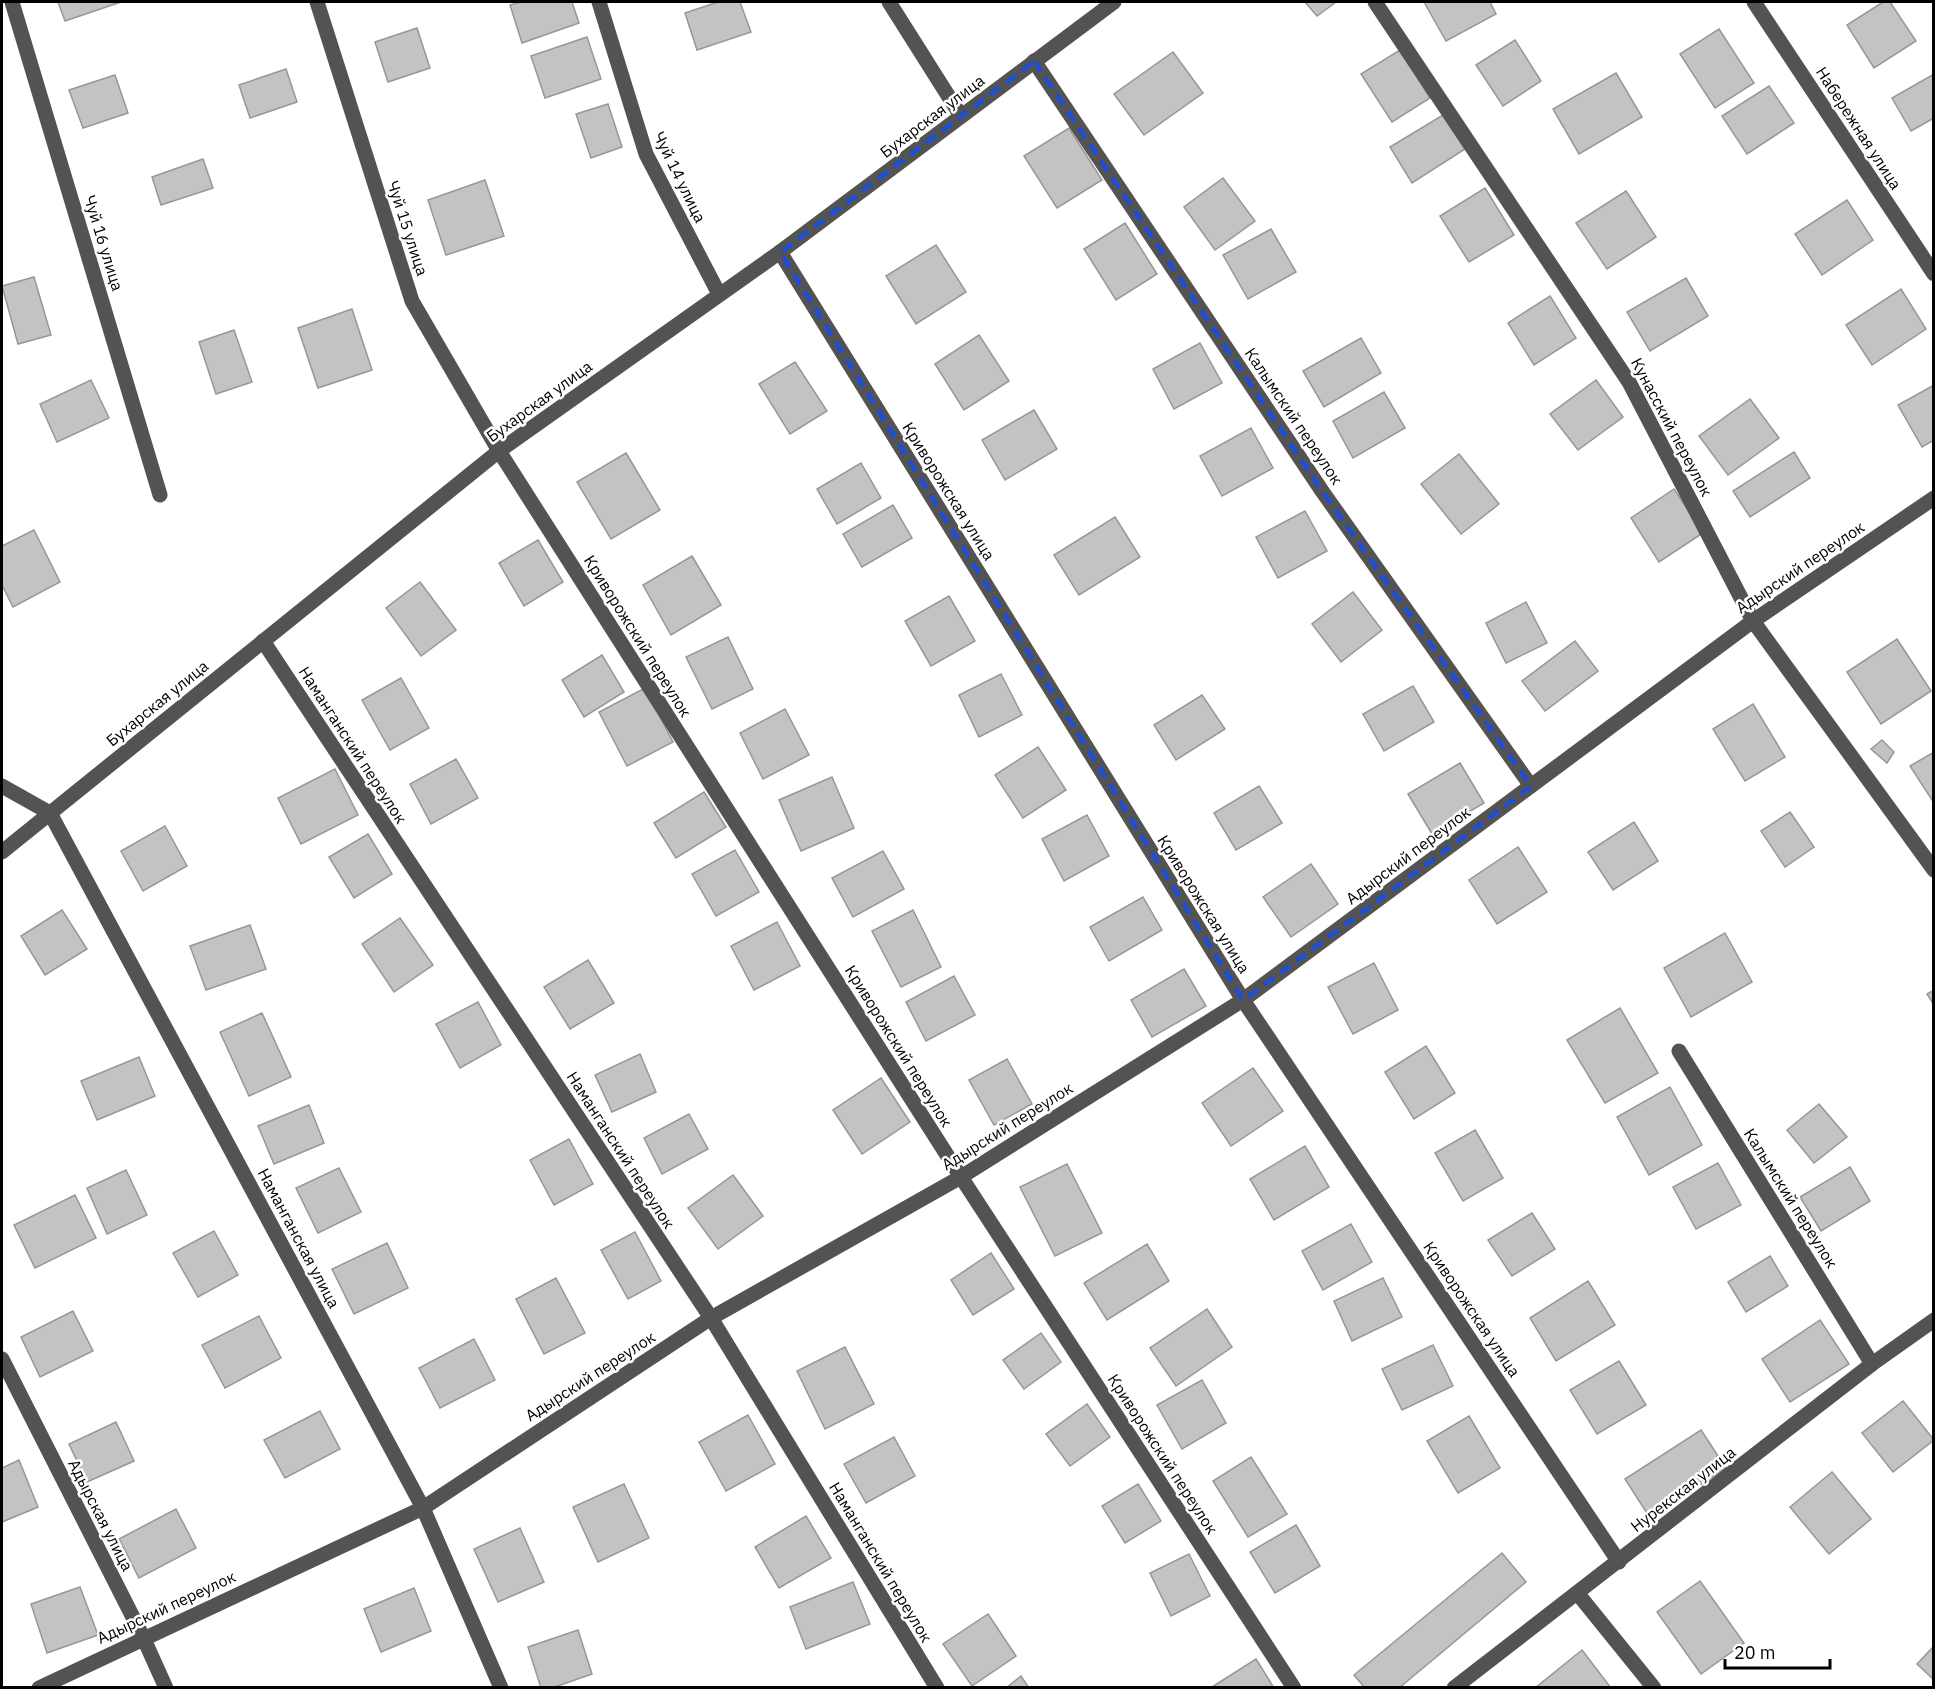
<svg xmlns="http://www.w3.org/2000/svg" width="1935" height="1689" font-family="'IBM Plex Sans',sans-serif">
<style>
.building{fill:#c3c3c3;stroke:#979797;stroke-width:1.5}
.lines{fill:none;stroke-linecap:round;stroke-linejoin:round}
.minor{stroke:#535353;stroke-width:15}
.marked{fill:none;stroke:#1d4ed8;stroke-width:4.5;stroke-dasharray:12 8;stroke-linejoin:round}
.labels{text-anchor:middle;stroke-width:5;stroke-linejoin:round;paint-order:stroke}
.street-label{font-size:16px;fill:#000;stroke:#fff}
</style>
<rect width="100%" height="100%" fill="#fff"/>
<g class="building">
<polygon points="58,2 121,2 65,21"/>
<polygon points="521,2 572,2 579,23 522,43 510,5"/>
<polygon points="718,2 740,2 751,32 697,50 685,13"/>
<polygon points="1305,2 1336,2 1317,16"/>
<polygon points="1424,2 1490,2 1496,14 1446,41"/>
<polygon points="1883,2 1890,2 1916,41 1874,68 1847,25"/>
<polygon points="417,28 430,68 388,82 375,42"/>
<polygon points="1719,29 1754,83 1715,108 1680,54"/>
<polygon points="587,37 601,79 545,98 531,56"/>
<polygon points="1515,40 1541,81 1503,106 1476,65"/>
<polygon points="1400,50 1430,98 1392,122 1361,74"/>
<polygon points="1173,52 1203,93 1144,135 1114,94"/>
<polygon points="286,69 297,102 250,118 239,85"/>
<polygon points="1616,73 1642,117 1579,154 1553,109"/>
<polygon points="1934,74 1934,118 1911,131 1892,98"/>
<polygon points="115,75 128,113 83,128 69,90"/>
<polygon points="1769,86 1794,123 1747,154 1722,116"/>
<polygon points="608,104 622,147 591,158 576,114"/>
<polygon points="1443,115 1465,149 1412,183 1390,147"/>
<polygon points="1069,128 1102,180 1057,208 1024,156"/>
<polygon points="203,159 213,188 161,205 152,177"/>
<polygon points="1223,178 1255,221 1215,250 1184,207"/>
<polygon points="485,180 504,236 446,255 428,200"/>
<polygon points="1485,188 1514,235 1469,262 1440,216"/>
<polygon points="1626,191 1656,237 1607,269 1576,223"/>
<polygon points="1847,200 1873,240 1822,275 1795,234"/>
<polygon points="1125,223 1157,274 1116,300 1084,249"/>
<polygon points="1271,229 1296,272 1248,299 1223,255"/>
<polygon points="936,245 966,292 916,324 886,276"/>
<polygon points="34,277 51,335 18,344 2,286"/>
<polygon points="1686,278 1708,316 1650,351 1627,312"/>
<polygon points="1901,289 1926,329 1872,365 1846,325"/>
<polygon points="1550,296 1576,338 1534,365 1508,323"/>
<polygon points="352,309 372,370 318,388 298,328"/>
<polygon points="234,330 252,382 216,394 199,342"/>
<polygon points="979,335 1009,381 964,410 935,364"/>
<polygon points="1361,338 1381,373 1324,407 1303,371"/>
<polygon points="1200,343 1222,383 1174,409 1153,369"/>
<polygon points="795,362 827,411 790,434 759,384"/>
<polygon points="91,380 109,418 57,442 40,404"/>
<polygon points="1596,380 1623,417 1578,450 1550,414"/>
<polygon points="1934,385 1934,440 1922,447 1898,405"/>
<polygon points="1384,392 1405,428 1353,458 1333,421"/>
<polygon points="1750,399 1779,438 1728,475 1699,436"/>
<polygon points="1034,410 1057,449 1005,480 982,440"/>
<polygon points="1251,428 1273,468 1222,496 1200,456"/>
<polygon points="1794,452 1810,478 1750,517 1733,491"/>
<polygon points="626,453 660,510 611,539 577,482"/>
<polygon points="1459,454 1499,504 1461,534 1421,484"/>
<polygon points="861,463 881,498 837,524 817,489"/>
<polygon points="1674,489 1703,533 1659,562 1631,518"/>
<polygon points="893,505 912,538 862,567 843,534"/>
<polygon points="1305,511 1327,551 1278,578 1256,537"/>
<polygon points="1115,517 1140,557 1079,595 1054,555"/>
<polygon points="34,530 60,582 13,607 2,585 2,546"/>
<polygon points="538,540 563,582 524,606 499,563"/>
<polygon points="692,556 721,605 671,635 643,585"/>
<polygon points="420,582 456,630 421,656 386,608"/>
<polygon points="1353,592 1382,630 1341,662 1312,624"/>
<polygon points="949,596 975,641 931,666 905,621"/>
<polygon points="1526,602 1547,643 1506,663 1486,623"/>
<polygon points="728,637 753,689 712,709 686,657"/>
<polygon points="1897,639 1931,691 1881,724 1847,672"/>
<polygon points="1575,641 1598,671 1545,711 1522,681"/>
<polygon points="602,655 624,692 584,717 562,680"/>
<polygon points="1001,674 1022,715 979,737 959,695"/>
<polygon points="401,678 429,728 390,750 362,700"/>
<polygon points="1413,686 1434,722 1384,751 1363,714"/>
<polygon points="645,688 673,742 627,766 599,712"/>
<polygon points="1202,695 1225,729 1176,760 1154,725"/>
<polygon points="1753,704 1785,757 1745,781 1713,729"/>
<polygon points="785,709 809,755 763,779 740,733"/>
<polygon points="1882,740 1894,752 1887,763 1871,749"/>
<polygon points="1038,747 1066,790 1023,818 995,775"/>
<polygon points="1934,752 1934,803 1910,766"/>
<polygon points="456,759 478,798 431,824 410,784"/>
<polygon points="1460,763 1484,803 1432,834 1408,794"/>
<polygon points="335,769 358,815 301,844 278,798"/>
<polygon points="832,777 854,828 801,851 779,800"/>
<polygon points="1259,786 1282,823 1236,850 1214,813"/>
<polygon points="704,792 726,827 676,858 654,823"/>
<polygon points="1790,812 1814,847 1785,867 1761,831"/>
<polygon points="1087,815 1109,856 1064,881 1042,839"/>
<polygon points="1634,822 1658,861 1613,890 1588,852"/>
<polygon points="165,826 187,866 143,891 121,851"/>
<polygon points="368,834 392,874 354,898 329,857"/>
<polygon points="1518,847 1547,892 1497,924 1469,880"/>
<polygon points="735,850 759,892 716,916 692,874"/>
<polygon points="883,851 904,889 853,917 832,878"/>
<polygon points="1311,864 1338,904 1291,937 1263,897"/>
<polygon points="1143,897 1162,930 1109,961 1090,927"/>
<polygon points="62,910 87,949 45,975 21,936"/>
<polygon points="913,910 941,967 901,987 872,931"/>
<polygon points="400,918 433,965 394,992 362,944"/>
<polygon points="777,922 800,966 754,990 731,946"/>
<polygon points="250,925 266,969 206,990 190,946"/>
<polygon points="1725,933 1752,982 1691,1017 1664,968"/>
<polygon points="588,960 614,1003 570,1029 544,987"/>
<polygon points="1374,963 1398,1010 1353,1034 1328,987"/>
<polygon points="1184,969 1206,1006 1152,1037 1131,1000"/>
<polygon points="954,976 975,1015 926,1041 906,1002"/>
<polygon points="1934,990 1934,1005 1927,994"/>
<polygon points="478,1002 501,1045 460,1068 436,1024"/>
<polygon points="1620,1008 1658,1073 1605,1103 1567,1040"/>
<polygon points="262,1013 291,1077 249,1096 220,1032"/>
<polygon points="1426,1046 1455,1093 1414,1119 1385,1072"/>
<polygon points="640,1054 656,1092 612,1112 595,1075"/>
<polygon points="139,1057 155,1096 97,1120 81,1081"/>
<polygon points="1007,1059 1032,1104 994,1125 969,1080"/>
<polygon points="1253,1068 1283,1111 1231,1146 1202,1103"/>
<polygon points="881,1078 910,1122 862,1154 833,1110"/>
<polygon points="1670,1087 1702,1145 1649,1175 1617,1117"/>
<polygon points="1819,1104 1847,1137 1814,1163 1787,1130"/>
<polygon points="309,1105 324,1143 274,1164 258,1126"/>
<polygon points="689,1114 708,1149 662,1174 644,1138"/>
<polygon points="1475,1130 1503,1178 1463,1201 1435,1153"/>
<polygon points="569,1139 593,1184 554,1205 530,1160"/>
<polygon points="1305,1146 1329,1187 1274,1220 1250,1179"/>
<polygon points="1718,1163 1741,1205 1696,1229 1673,1187"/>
<polygon points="1067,1164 1102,1233 1055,1256 1020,1187"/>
<polygon points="1850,1167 1870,1201 1821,1231 1800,1197"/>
<polygon points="339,1168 361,1212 318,1233 296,1188"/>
<polygon points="126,1170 147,1215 107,1234 87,1188"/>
<polygon points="733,1175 763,1216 718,1249 688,1208"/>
<polygon points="75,1195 96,1238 35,1268 14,1225"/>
<polygon points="1532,1213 1555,1249 1512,1276 1488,1240"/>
<polygon points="1351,1224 1372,1262 1323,1290 1302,1251"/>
<polygon points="214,1231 238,1275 198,1297 173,1253"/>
<polygon points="635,1232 661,1281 628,1299 601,1250"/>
<polygon points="387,1243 408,1288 354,1314 332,1269"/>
<polygon points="1147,1244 1169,1281 1107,1320 1084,1283"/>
<polygon points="991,1253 1014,1289 973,1315 951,1280"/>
<polygon points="1770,1256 1788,1286 1746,1312 1728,1282"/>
<polygon points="556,1278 585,1333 544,1354 516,1299"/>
<polygon points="1383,1278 1402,1317 1352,1341 1334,1301"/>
<polygon points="1588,1281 1615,1325 1556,1361 1530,1318"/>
<polygon points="1207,1309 1232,1347 1176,1386 1150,1348"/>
<polygon points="73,1311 93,1351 40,1377 21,1337"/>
<polygon points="259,1316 281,1358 225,1388 202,1345"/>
<polygon points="1820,1320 1849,1364 1790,1402 1762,1359"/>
<polygon points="1041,1333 1061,1362 1024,1389 1003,1360"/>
<polygon points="474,1339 495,1380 440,1408 419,1368"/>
<polygon points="1433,1345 1453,1386 1402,1410 1382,1369"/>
<polygon points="845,1347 874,1404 825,1429 797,1371"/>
<polygon points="1619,1361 1646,1405 1597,1434 1570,1390"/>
<polygon points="1202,1380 1226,1423 1182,1449 1157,1405"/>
<polygon points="1903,1401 1934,1440 1893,1472 1862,1433"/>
<polygon points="1087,1404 1110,1437 1070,1466 1046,1434"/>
<polygon points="320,1411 340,1449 285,1478 264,1440"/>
<polygon points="748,1415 775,1464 726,1491 699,1442"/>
<polygon points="1469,1416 1500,1468 1458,1493 1427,1441"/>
<polygon points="116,1422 134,1461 87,1482 69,1444"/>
<polygon points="1701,1430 1726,1468 1650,1518 1625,1479"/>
<polygon points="894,1437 915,1476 866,1503 844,1464"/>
<polygon points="1251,1457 1287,1514 1248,1537 1213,1481"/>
<polygon points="19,1460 38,1507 2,1522 2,1468"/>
<polygon points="1832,1472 1871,1519 1829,1554 1790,1507"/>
<polygon points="624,1484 649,1538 598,1562 573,1507"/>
<polygon points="1138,1484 1161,1521 1125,1543 1102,1506"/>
<polygon points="176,1509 196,1548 139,1578 119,1539"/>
<polygon points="806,1516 831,1558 779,1588 755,1547"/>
<polygon points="1296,1525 1320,1566 1275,1593 1250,1552"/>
<polygon points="520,1528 544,1582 498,1602 474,1549"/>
<polygon points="1502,1553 1526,1582 1399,1688 1365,1688 1354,1675"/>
<polygon points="1189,1554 1210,1596 1171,1616 1150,1573"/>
<polygon points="1700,1581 1744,1643 1701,1674 1657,1612"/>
<polygon points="853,1582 870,1624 806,1649 790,1607"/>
<polygon points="80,1587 98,1635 47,1653 31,1604"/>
<polygon points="414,1588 431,1631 381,1652 364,1609"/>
<polygon points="988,1614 1016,1656 972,1686 943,1644"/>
<polygon points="578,1630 592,1674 552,1688 541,1688 528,1647"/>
<polygon points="1934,1646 1934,1680 1917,1664"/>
<polygon points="1582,1650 1611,1688 1535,1688"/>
<polygon points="1256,1659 1274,1688 1213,1688 1212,1687"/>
<polygon points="1021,1676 1029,1688 1006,1688"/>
</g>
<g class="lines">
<g class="minor">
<polyline points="12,2 160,495"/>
<polyline points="317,2 412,301 499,451 961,1177 1294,1688"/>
<polyline points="599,2 646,154 719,294"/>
<polyline points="889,2 961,116"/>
<polyline points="1375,2 1629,382 1753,621 1934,870"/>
<polyline points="1754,2 1934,274"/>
<polyline points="1034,61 1322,491 1531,786"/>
<polyline points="780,252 1243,1000 1619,1562"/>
<polyline points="263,641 711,1318 937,1688"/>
<polyline points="2,786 50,813 423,1508 501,1688"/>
<polyline points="2,852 499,451 780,252 1114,2"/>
<polyline points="1679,1051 1872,1364"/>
<polyline points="2,1359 143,1637 166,1688"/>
<polyline points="1578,1594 1654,1688"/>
<polyline points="39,1688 423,1508 711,1318 961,1177 1243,1000 1753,621 1934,498"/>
<polyline points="1454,1688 1872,1364 1934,1320"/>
</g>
</g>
<path class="marked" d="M 1034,61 L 1322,491 L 1531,786 L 1243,1000 L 780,252 Z"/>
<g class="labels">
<g class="street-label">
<text transform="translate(932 116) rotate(-37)" y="6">Бухарская улица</text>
<text transform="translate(1859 128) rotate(57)" y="6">Набережная улица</text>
<text transform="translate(680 177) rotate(64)" y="6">Чуй 14 улица</text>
<text transform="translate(408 228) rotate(72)" y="6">Чуй 15 улица</text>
<text transform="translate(104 243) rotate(73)" y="6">Чуй 16 улица</text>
<text transform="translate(539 401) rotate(-36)" y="6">Бухарская улица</text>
<text transform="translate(1294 416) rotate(56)" y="6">Калымский переулок</text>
<text transform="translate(1672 427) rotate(62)" y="6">Кунасский переулок</text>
<text transform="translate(949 491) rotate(58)" y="6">Криворожская улица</text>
<text transform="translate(1800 567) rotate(-34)" y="6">Адырский переулок</text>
<text transform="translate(638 636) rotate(58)" y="6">Криворожский переулок</text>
<text transform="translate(157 703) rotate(-39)" y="6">Бухарская улица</text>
<text transform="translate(353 745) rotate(57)" y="6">Наманганский переулок</text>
<text transform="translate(1408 855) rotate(-37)" y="6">Адырский переулок</text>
<text transform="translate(1204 904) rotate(58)" y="6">Криворожская улица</text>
<text transform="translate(899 1046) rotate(58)" y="6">Криворожский переулок</text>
<text transform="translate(1007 1126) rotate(-32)" y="6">Адырский переулок</text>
<text transform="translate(621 1150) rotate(57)" y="6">Наманганский переулок</text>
<text transform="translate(1791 1198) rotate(58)" y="6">Калымский переулок</text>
<text transform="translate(299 1238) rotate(62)" y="6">Наманганская улица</text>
<text transform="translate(1472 1309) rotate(56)" y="6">Криворожская улица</text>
<text transform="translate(590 1376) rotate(-33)" y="6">Адырский переулок</text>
<text transform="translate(1163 1454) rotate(57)" y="6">Криворожский переулок</text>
<text transform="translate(1683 1489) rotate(-38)" y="6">Нурекская улица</text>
<text transform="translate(101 1515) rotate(63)" y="6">Адырская улица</text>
<text transform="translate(881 1562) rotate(59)" y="6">Наманганский переулок</text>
<text transform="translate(166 1607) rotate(-25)" y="6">Адырский переулок</text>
</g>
</g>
<rect width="1935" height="1689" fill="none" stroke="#000000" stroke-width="6"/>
<path d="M1725 1659v9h105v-9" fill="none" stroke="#000000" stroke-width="3"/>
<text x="1734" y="1659" font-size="18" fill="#000000" stroke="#ffffff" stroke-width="4.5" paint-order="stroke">20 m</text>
</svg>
